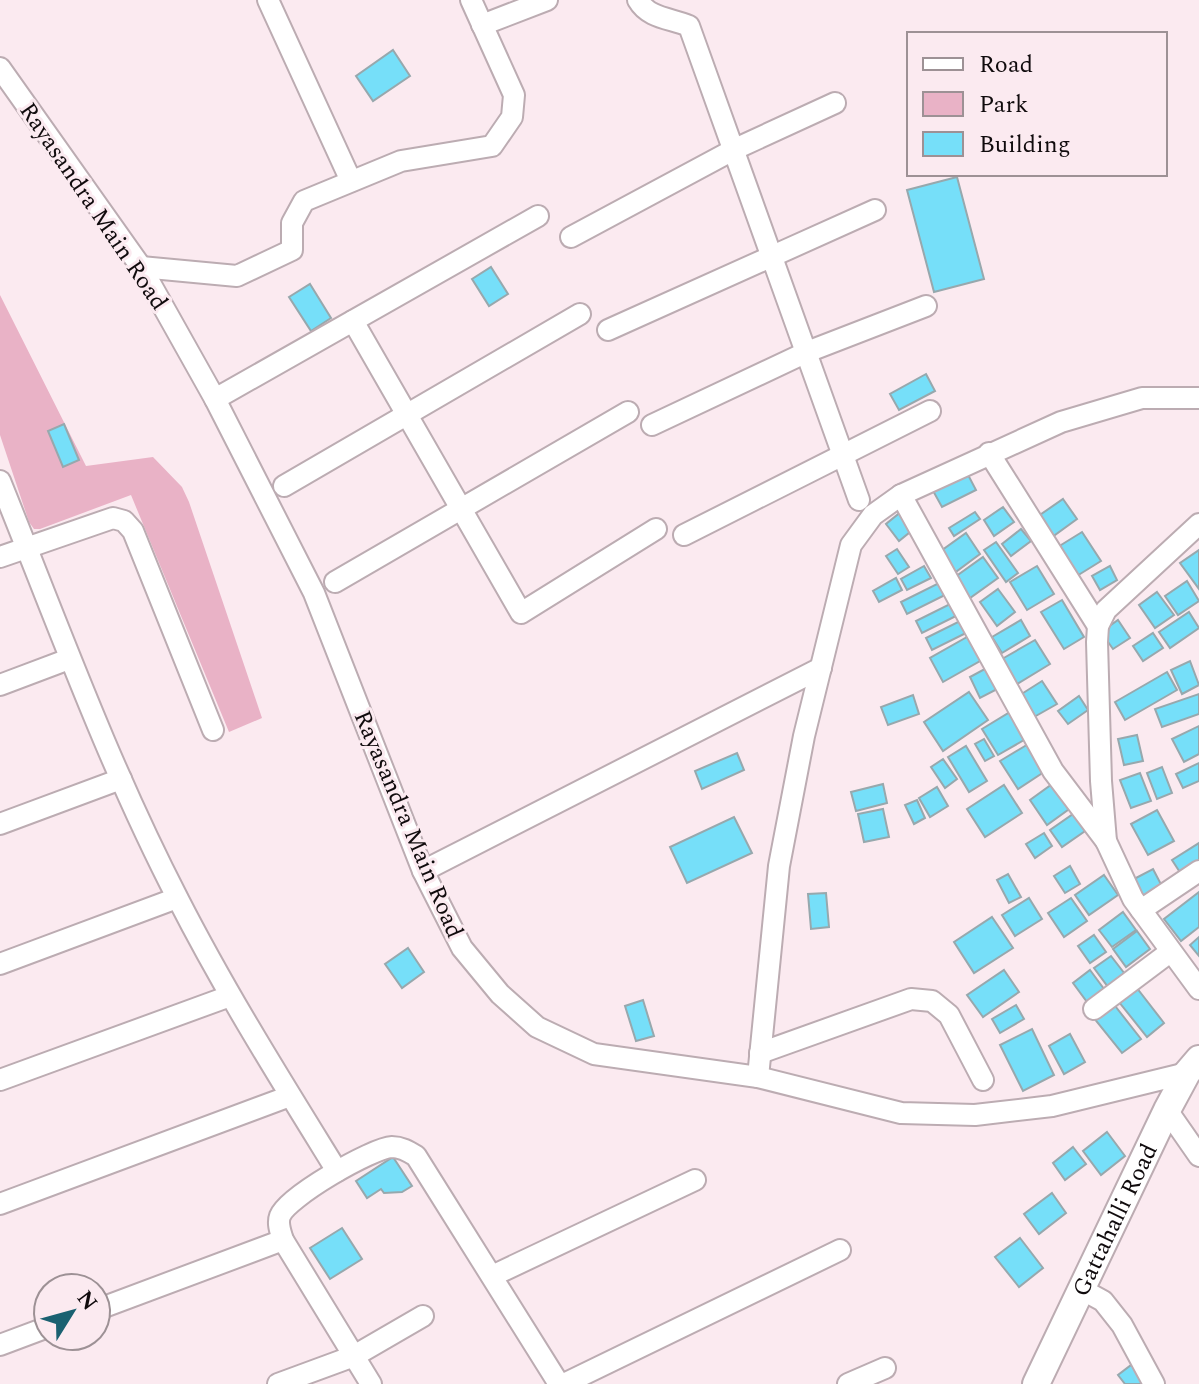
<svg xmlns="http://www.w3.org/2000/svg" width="1199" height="1384" font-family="Spectral,serif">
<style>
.green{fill:#e9b2c6}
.building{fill:#76dff9;stroke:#97a8ad;stroke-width:2}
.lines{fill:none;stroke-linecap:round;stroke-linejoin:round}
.minor-casing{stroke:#bcacb2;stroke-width:24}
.major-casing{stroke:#bcacb2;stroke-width:30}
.minor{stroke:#fff;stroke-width:20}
.major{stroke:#fff;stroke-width:26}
.labels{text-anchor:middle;stroke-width:6;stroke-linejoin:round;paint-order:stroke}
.street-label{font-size:24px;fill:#100b0d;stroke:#fbeaf0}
</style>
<rect width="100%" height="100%" fill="#fbeaf0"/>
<polygon class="green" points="0,295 86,466 153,457 182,487 189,502 262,718 229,732 131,495 40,529 34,529 29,522 0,435"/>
<g class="building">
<polygon points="393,50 410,76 373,101 356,76"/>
<polygon points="957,177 984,279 934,292 907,190"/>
<polygon points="491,267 508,294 489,306 472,279"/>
<polygon points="310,284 331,318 311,331 289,297"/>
<polygon points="926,374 935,391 899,410 890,394"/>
<polygon points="64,424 79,460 63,467 48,431"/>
<polygon points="966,471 976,490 942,507 932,489"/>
<polygon points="1063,499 1077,519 1048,540 1034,519"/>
<polygon points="1003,507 1014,522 994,536 984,520"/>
<polygon points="902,511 915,528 899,541 886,524"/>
<polygon points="975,512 980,519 954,536 949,528"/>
<polygon points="1021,529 1031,541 1011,556 1002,544"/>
<polygon points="1082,532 1101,561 1072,579 1053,550"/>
<polygon points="966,533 980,554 953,574 938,553"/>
<polygon points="996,542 1018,573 1006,582 984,550"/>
<polygon points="897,549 909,567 898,574 886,556"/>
<polygon points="1199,550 1199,589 1180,563"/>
<polygon points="983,557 998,578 970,598 955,577"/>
<polygon points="924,566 931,578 907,590 901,579"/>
<polygon points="1037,566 1054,594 1027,610 1010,582"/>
<polygon points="1110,566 1117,580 1100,590 1092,576"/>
<polygon points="896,578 902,590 879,602 873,591"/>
<polygon points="1187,581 1199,601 1178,615 1165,596"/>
<polygon points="941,582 947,594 907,614 901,602"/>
<polygon points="998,589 1015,612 997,626 980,602"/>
<polygon points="1157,592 1174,615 1155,628 1139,605"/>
<polygon points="1062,600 1084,637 1064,649 1041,612"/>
<polygon points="956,601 962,613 922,633 916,621"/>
<polygon points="1189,612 1199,628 1170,648 1159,632"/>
<polygon points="966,618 972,630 932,650 926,638"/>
<polygon points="1021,620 1030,636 1002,653 992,637"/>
<polygon points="1118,620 1130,638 1113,649 1101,632"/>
<polygon points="974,633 987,657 943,682 930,658"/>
<polygon points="1153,633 1163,648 1143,661 1133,646"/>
<polygon points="1035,640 1050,664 1017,684 1002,659"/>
<polygon points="1190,661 1199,685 1182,694 1171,670"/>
<polygon points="992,665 1003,686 980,698 970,677"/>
<polygon points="1167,672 1177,690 1125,720 1115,702"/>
<polygon points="1042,681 1057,704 1034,717 1020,695"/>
<polygon points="969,692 988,720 943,751 924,722"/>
<polygon points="1199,694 1199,714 1162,727 1155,709"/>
<polygon points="913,695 919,714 888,725 881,707"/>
<polygon points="1079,696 1088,710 1068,724 1058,711"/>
<polygon points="1015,709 1031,736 998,755 982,729"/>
<polygon points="1199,726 1199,754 1184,762 1172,739"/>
<polygon points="1137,735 1143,761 1124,765 1118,739"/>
<polygon points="984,739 994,756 985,761 975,744"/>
<polygon points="1030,743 1047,770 1018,789 1000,761"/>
<polygon points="966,746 987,781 969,792 948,757"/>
<polygon points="737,753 744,770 702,789 695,771"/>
<polygon points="943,759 957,779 945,788 931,767"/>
<polygon points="1199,763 1199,781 1183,788 1176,774"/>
<polygon points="1162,767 1172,793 1157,799 1147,773"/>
<polygon points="1140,773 1151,801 1131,808 1120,780"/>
<polygon points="1055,782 1072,807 1047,825 1030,800"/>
<polygon points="883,784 887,803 856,811 851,792"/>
<polygon points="1004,785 1022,813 985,837 967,809"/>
<polygon points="937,787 948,806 930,817 919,798"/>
<polygon points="917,800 925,818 914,824 905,805"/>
<polygon points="883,809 889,837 864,842 858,814"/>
<polygon points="1157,810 1174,841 1148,855 1131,824"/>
<polygon points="1076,812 1088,829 1062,847 1050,830"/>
<polygon points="734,817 752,853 687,883 670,847"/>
<polygon points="1044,833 1052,846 1035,858 1026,844"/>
<polygon points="1199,843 1199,867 1183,877 1172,860"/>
<polygon points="1070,866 1080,884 1065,893 1054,876"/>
<polygon points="1153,869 1165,892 1146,902 1134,879"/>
<polygon points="1008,874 1021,897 1009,903 997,880"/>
<polygon points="1104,875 1118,895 1089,915 1075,895"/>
<polygon points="1199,892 1199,927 1181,941 1164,919"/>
<polygon points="826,893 829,927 811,929 808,894"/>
<polygon points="1029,898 1042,919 1015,936 1002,915"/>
<polygon points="1071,898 1087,921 1064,937 1048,913"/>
<polygon points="1123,912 1136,930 1112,947 1099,930"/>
<polygon points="992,917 1013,948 974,973 954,942"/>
<polygon points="1137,931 1150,949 1126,967 1113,949"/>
<polygon points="1094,935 1106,952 1090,963 1078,946"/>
<polygon points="1199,937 1199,956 1190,945"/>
<polygon points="408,948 424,972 402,988 385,964"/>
<polygon points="1111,956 1128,978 1111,991 1094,968"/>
<polygon points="1004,970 1019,992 983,1017 967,995"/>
<polygon points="1090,970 1107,993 1090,1006 1073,983"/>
<polygon points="1133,983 1164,1023 1147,1037 1115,997"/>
<polygon points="643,1000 654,1036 636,1041 625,1006"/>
<polygon points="1112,1002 1141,1039 1122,1053 1093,1017"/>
<polygon points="1016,1005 1024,1019 1000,1033 992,1019"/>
<polygon points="1032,1029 1054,1075 1023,1091 1000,1045"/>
<polygon points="1070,1034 1085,1062 1064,1074 1049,1046"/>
<polygon points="1107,1132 1125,1156 1101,1175 1083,1151"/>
<polygon points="1073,1147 1086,1164 1065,1180 1053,1163"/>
<polygon points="393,1157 412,1186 402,1192 384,1193 381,1189 367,1198 356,1181"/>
<polygon points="1052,1193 1066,1213 1039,1234 1024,1214"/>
<polygon points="342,1228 362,1259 330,1279 310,1248"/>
<polygon points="1020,1238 1043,1268 1019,1287 995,1257"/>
<polygon points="1135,1362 1152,1384 1125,1384 1118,1375"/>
</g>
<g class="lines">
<g class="minor-casing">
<g id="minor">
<polyline points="268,0 351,181"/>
<path d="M 638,0 C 649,19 671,18 689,26 L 859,500"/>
<polyline points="482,25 547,0"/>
<polyline points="0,68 141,267 215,399 314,593 423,871 462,948 500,994 537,1027 594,1054 758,1077 901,1113 975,1115 1052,1106 1187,1073"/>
<polyline points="571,237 735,149 835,103"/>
<polyline points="141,267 237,276 292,250 292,223 304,201 401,161 492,146 512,117 514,95 471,0"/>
<polyline points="353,321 521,613 656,529"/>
<polyline points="608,330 875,210"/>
<polyline points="215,399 538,216"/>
<polyline points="652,425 807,352 926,306"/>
<polyline points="989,453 1098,626"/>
<path d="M 0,481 C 57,622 108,764 178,899 C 226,993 282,1082 337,1171"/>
<polyline points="284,486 580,314"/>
<polyline points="901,495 1053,771 1106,841"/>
<polyline points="1199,524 1106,610 1098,626 1097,642 1101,781 1106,841 1133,899 1199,989"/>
<polyline points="684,535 930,411"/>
<polyline points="0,557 113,518 124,521 133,531 213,730"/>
<polyline points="335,582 628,412"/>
<polyline points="0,685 69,659"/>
<polyline points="0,824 121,779"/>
<polyline points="423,871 821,668"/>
<polyline points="1141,910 1199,871"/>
<polyline points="0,964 177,898"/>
<polyline points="1094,1009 1170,952"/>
<polyline points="760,1053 911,999 932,1001 949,1015 983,1080"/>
<polyline points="758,1077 779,866 804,736 851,545 873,515 901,495 1061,422 1142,398 1199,398"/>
<polyline points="0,1080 230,996"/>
<polyline points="1167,1110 1199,1156"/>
<polyline points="0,1204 290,1096"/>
<polyline points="492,1276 695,1180"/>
<polyline points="1081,1289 1103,1301 1122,1325 1154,1384"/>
<polyline points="96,1310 283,1240"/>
<polyline points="0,1345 48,1327"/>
<polyline points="278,1384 354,1356 423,1316"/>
<path d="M 371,1384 L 283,1240 C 281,1233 277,1224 280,1216 C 287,1197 372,1148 392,1147 C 401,1147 408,1151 416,1156 L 559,1384"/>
<polyline points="564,1384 840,1250"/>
<polyline points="848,1384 885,1368"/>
</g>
</g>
<g class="major-casing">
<g id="major">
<path id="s1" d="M 1036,1384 L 1167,1110 L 1187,1073 L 1199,1059"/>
</g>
</g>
<use href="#minor" class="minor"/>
<use href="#major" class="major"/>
</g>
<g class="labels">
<g class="street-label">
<text transform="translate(94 206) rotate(56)" y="8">Rayasandra Main Road</text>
<text transform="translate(409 824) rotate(67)" y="8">Rayasandra Main Road</text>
<text dy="8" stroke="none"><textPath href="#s1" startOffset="182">Gattahalli Road</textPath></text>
</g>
</g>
<rect x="907" y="32" width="260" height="144" fill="#fbeaf0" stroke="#9d9195" stroke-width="2"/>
<rect x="923" y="58" width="40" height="12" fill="#ffffff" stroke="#9d9195" stroke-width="2"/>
<text x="979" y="72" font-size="24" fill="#100b0d">Road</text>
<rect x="923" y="92" width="40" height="24" fill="#e9b2c6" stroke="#9d9195" stroke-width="2"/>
<text x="979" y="112" font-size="24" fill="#100b0d">Park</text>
<rect x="923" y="132" width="40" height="24" fill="#76dff9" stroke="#9d9195" stroke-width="2"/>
<text x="979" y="152" font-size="24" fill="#100b0d">Building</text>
<g transform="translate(72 1312) rotate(53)"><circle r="38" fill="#fbeaf0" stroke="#9d9195" stroke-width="2"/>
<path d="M0-6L14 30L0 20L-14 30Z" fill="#1a6171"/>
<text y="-12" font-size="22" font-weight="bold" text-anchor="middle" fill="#100b0d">N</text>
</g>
</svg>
